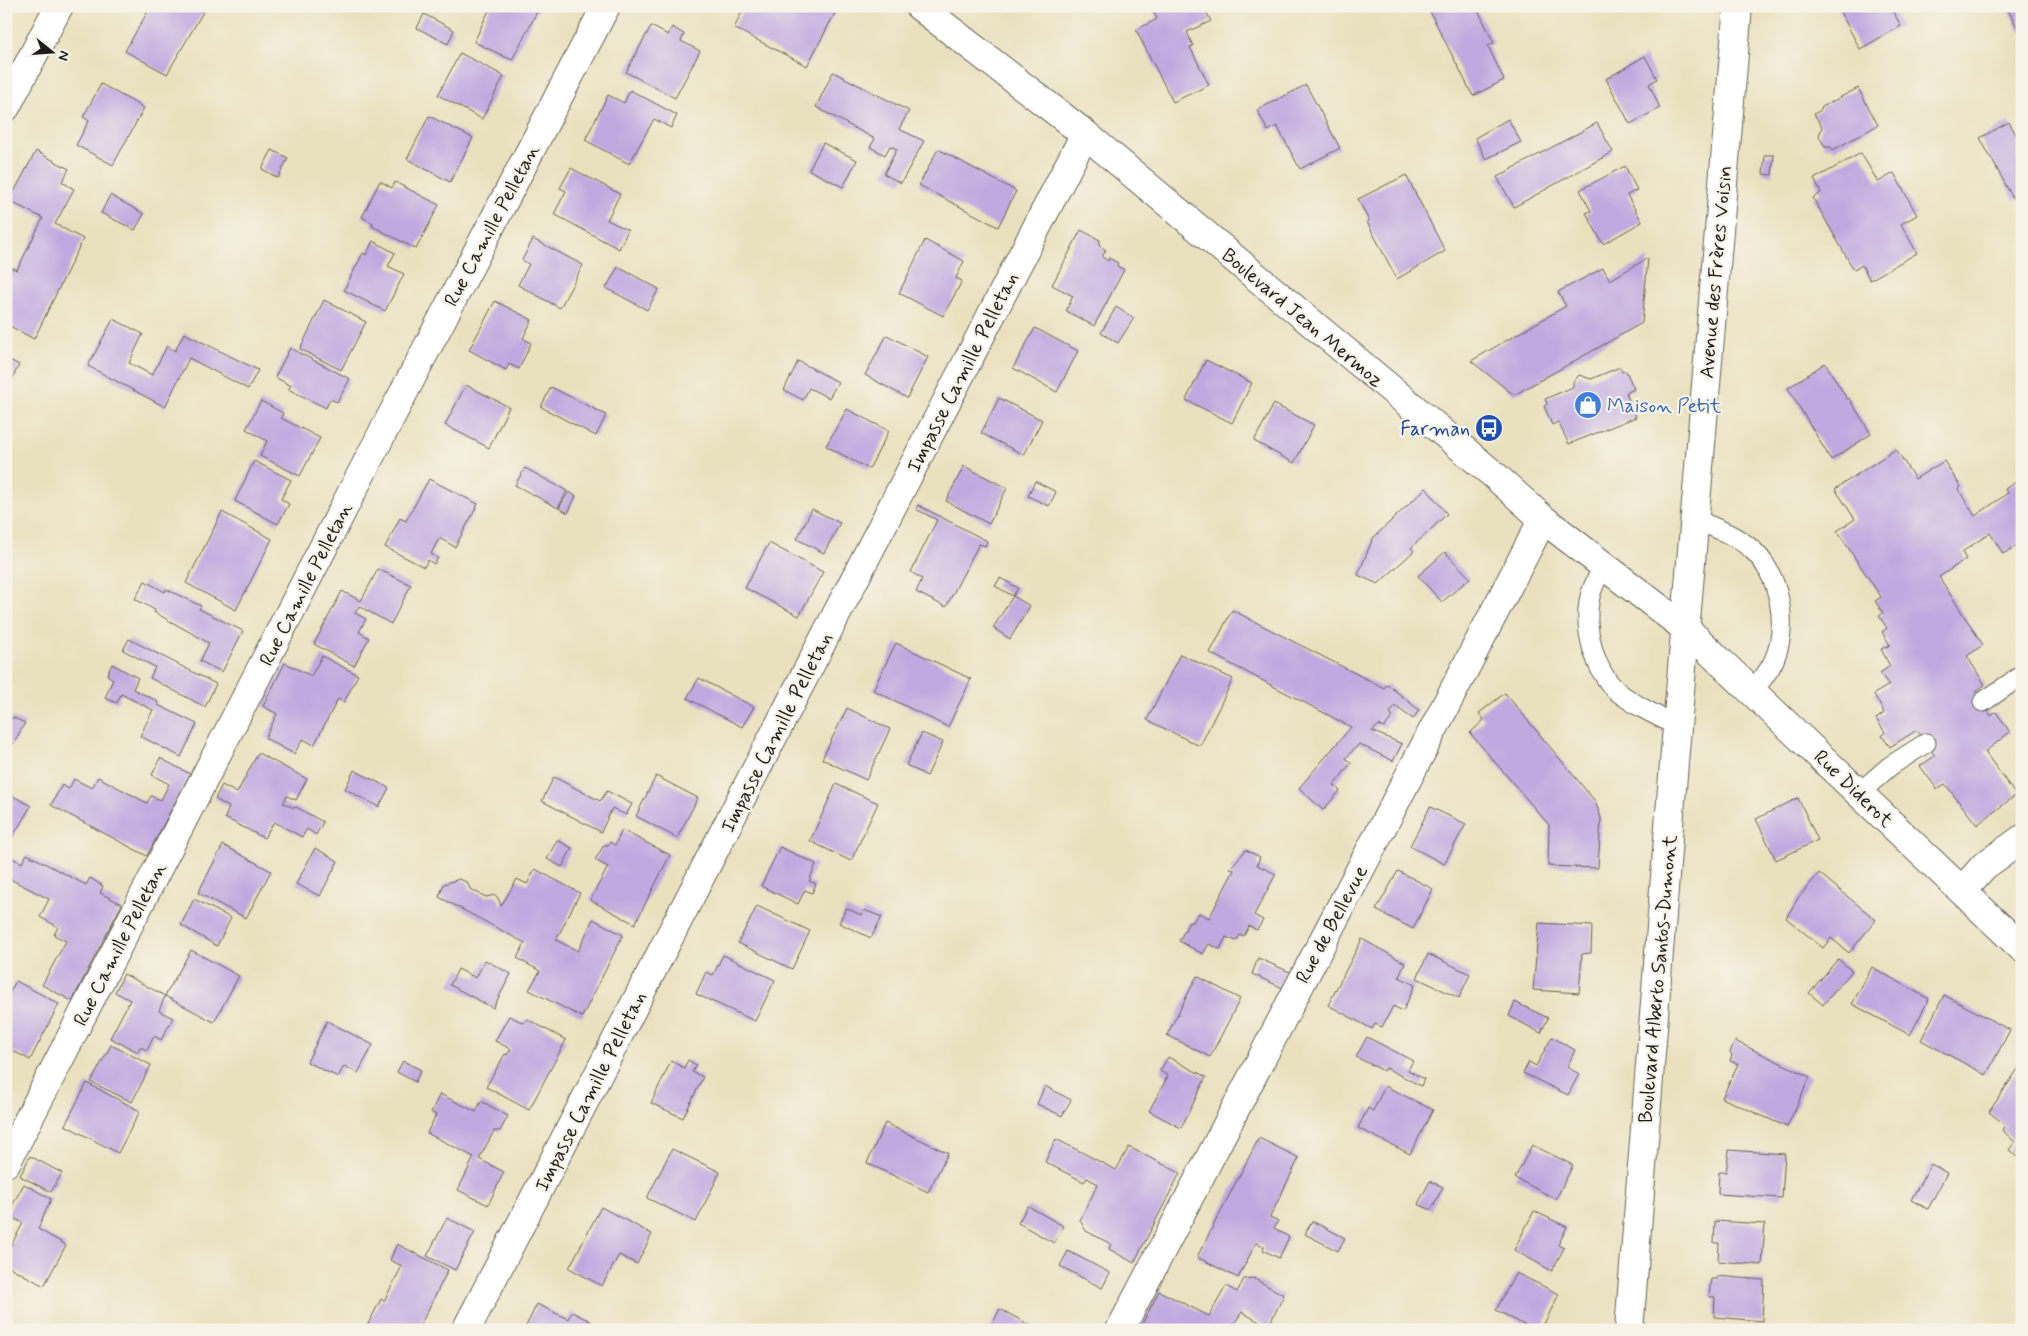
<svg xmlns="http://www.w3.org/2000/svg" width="2028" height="1336" font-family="Mynerve,sans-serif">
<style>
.building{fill:#c0a9e0}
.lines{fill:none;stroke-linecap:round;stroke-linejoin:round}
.lane-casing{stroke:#646155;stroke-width:21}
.street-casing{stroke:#646155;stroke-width:30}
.secondary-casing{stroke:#646155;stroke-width:30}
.primary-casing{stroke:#646155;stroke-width:30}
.lane{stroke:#fff;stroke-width:19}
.street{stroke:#fff;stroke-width:28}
.secondary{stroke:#fff;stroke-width:28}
.primary{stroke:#fff;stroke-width:28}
.labels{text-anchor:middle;stroke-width:4.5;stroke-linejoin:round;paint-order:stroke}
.street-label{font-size:20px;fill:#1c1c1c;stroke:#f7f3e8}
.shop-label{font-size:20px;fill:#366cbe;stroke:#f7f3e8;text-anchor:start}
.transit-label{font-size:20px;fill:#164399;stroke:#f7f3e8;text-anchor:end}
</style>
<rect width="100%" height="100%" fill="#f7f3e8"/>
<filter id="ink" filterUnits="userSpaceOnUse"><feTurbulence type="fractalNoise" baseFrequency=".02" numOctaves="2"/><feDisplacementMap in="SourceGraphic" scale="10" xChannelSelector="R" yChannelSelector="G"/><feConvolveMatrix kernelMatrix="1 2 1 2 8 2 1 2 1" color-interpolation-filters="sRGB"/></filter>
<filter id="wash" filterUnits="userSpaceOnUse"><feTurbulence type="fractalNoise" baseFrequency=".0096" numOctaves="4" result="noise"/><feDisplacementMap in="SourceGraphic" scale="20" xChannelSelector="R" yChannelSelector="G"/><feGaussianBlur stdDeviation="1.12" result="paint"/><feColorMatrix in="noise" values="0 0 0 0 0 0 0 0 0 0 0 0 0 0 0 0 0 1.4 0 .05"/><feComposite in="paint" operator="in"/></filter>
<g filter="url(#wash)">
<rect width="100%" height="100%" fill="#e9e1be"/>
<g id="blocks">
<g class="building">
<polygon points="151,6 192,6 203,12 167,74 125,51"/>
<polygon points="491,6 540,6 512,60 474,42"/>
<polygon points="745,6 794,6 803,11 805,6 826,6 835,13 807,66 734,28"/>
<polygon points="1151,6 1203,6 1211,21 1187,32 1193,46 1190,47 1209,85 1173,102 1136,30 1157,19"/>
<polygon points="1427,6 1476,6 1494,43 1488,46 1504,80 1473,96"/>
<polygon points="1837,6 1890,6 1901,26 1860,49"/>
<polygon points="2006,6 2022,6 2022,35 2016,25"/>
<polygon points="424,14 454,30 448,44 417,28"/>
<polygon points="651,26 668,35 672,27 684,34 681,41 700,51 675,98 626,72"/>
<polygon points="460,53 504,76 482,119 438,95"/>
<polygon points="1645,56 1657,79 1649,84 1660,108 1630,124 1606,79"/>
<polygon points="833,72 909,111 899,129 924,141 901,183 884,174 897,149 890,146 885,155 870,147 875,139 816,107"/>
<polygon points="101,84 144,108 113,165 76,145 89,121 83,117"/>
<polygon points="1306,85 1340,148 1300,169 1277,126 1268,131 1257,110"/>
<polygon points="1858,88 1878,125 1833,150 1831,147 1825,147 1819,136 1822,127 1814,114 1821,110 1822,107"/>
<polygon points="630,90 677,115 671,128 654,119 629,164 585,140 608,95 624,103"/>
<polygon points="429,116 473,138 450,182 407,159"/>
<polygon points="1508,119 1521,142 1486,159 1475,138"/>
<polygon points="2009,122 2022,145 2022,196 2014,200 1980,138"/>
<polygon points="1597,123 1613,152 1514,207 1497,177"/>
<polygon points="823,143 857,160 843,187 809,170"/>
<polygon points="938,149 1016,191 998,227 919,185"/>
<polygon points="272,150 288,158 278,178 262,169"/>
<polygon points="36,151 69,169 62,182 74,189 55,224 83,239 34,339 6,324 6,279 12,268 17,270 43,218 9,201"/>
<polygon points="1861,153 1878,182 1894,173 1917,215 1901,224 1917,253 1870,280 1862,265 1854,270 1813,198 1821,193 1814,179"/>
<polygon points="1765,155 1774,155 1772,175 1763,174"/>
<polygon points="1625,166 1637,190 1627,195 1642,222 1603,244 1586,213 1591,211 1580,190"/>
<polygon points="571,168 620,194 607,220 628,230 619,249 554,214 566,191 560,188"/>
<polygon points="1406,175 1445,251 1397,279 1367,222 1369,221 1358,199"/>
<polygon points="380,181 392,188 395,182 439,205 416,249 372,226 373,223 362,217"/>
<polygon points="110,195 144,214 135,230 101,213"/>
<polygon points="1081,230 1100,240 1099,246 1106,250 1102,257 1108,261 1109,258 1118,263 1117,266 1124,270 1094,326 1066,311 1073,296 1052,285"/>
<polygon points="533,239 583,265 560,308 518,285 529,264 522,260"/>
<polygon points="925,240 964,261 956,278 962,281 943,316 899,293"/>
<polygon points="373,241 395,253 388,266 404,274 385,311 344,290 363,253 366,255"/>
<polygon points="1648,258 1642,323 1514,395 1471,361 1566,306 1558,292 1603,268 1610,280"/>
<polygon points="618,267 659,289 647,310 606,288"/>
<polygon points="324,300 366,322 341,370 300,349"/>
<polygon points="495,301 532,320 523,338 531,343 519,369 509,364 506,370 469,350"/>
<polygon points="1116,307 1134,318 1118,343 1101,333"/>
<polygon points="113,319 143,334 129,363 152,375 167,346 175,351 184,333 258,370 248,389 189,358 165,407 88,366"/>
<polygon points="1035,328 1078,351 1057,392 1013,368"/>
<polygon points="887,335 928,357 907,398 865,375"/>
<polygon points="290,348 350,379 337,402 330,399 326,408 288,389 291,386 275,377"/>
<polygon points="8,359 19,365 9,385 6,384"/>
<polygon points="1206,360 1252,383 1232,423 1186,400"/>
<polygon points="798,361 838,382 829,398 809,388 803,400 784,390"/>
<polygon points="1825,363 1847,399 1849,398 1871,434 1831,460 1788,388"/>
<polygon points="1620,367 1622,372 1626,371 1634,389 1626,393 1636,417 1569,444 1558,422 1552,425 1544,406 1547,404 1545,399 1573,387 1573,382 1579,375 1591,379"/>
<polygon points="466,385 509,407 489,448 445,425"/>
<polygon points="551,387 606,415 596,436 541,407"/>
<polygon points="999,398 1042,420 1024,455 981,433"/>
<polygon points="261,401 283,413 281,418 320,438 300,476 260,456 267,441 246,429"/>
<polygon points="1274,404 1314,425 1294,463 1254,441"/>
<polygon points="847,409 889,431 869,469 826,446"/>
<polygon points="1896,449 1915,479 1944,461 1961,487 1958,489 1975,516 2008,493 2005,489 2022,478 2022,550 2018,545 2003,554 1990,533 1962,552 1966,559 1939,577 1983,645 1967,656 1985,685 1976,691 1991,716 1996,712 2010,732 1985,752 2016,795 1977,825 1945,784 1937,789 1920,766 1935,756 1917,730 1890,747 1882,736 1885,732 1876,719 1884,713 1874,694 1889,685 1880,673 1890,666 1881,649 1890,645 1882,632 1887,628 1879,616 1883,613 1875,601 1881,597 1837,531 1855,519 1835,489"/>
<polygon points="254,461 291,480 281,499 289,504 278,524 235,501"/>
<polygon points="964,466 1007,488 989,524 946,501"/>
<polygon points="525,468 567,491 558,508 515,485"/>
<polygon points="429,479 478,504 455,547 439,538 431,554 438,558 434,564 428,560 424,567 385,547 400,518 406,521"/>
<polygon points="1035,481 1056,492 1049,506 1028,496"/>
<polygon points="1426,488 1447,514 1411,548 1414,551 1378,584 1358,575 1373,538"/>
<polygon points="569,492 576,496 568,513 559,508"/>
<polygon points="918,505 987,541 985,546 979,544 946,607 916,592 922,579 911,572 937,520 916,509"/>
<polygon points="812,509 840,523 824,553 797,539"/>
<polygon points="222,512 272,539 236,610 186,583"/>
<polygon points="769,543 823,572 799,616 745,588"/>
<polygon points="1445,552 1470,578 1442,602 1418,576"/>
<polygon points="378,569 411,585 391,624 359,606 355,613 366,619 359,632 369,638 354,666 314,644 342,591 361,601"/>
<polygon points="1000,578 1018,588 1013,596 995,586"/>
<polygon points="145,581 165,592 166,589 201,606 199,609 243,631 222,672 200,661 209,643 154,612 155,610 135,599"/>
<polygon points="1013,596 1030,606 1010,639 993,628"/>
<polygon points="1232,610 1384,688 1387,684 1419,710 1413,719 1395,706 1390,713 1393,716 1384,728 1379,725 1372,731 1402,744 1393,761 1359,744 1346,758 1351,763 1334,785 1340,791 1323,810 1299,788 1351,727 1210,653"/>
<polygon points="129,639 216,684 205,707 150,678 155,667 123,650"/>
<polygon points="896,643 971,679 948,727 873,690"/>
<polygon points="1180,654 1233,679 1200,746 1147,720"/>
<polygon points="322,656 358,675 344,702 338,699 314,745 303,739 294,754 265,738 277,714 263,706 285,663 311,676"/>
<polygon points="112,664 138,678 133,689 157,701 158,705 197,724 181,757 140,736 153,710 121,694 117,703 105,698 113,679 107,675"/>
<polygon points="699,678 754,707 742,727 687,698"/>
<polygon points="1505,693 1595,801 1601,818 1598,868 1548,866 1549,825 1470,733 1484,720 1479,713"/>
<polygon points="847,708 890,729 866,780 822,759"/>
<polygon points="12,717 25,723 13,744 6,740 6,728"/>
<polygon points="922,733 943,742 927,776 906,765"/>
<polygon points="258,753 307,779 296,800 287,796 283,803 294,808 296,807 323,822 316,835 307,829 302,837 274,822 264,838 225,818 229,807 215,799 222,785 237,793"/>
<polygon points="160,758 190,774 147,856 51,805 62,785 69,789 74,779 92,788 98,777 147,803 151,796 161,800 169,784 152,775"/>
<polygon points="354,770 389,788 379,807 345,789"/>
<polygon points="656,776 698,798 677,838 636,816"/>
<polygon points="554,777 600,801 607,791 632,804 626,815 612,808 601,832 542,801"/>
<polygon points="836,784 878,803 851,861 810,841"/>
<polygon points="6,792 31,806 13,836 6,833"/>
<polygon points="1798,798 1818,840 1776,860 1756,819"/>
<polygon points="1430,807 1466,824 1444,864 1410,846"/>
<polygon points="622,830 670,855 635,924 590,900 608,867 595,860 604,845 608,845 610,842 615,845"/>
<polygon points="557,840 572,848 562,867 547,859"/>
<polygon points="223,845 271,871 246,918 198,893"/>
<polygon points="780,847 816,864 809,881 816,884 812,893 805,890 798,904 761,886"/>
<polygon points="315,848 338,861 320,896 296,884"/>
<polygon points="1246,850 1260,857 1257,865 1276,874 1254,915 1263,920 1257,930 1249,926 1244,936 1240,935 1236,941 1226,937 1220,949 1209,944 1203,954 1179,941 1189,922 1192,923 1199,913 1209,918 1234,870 1230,868"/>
<polygon points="27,854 86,885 90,878 103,886 100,893 122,904 72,1001 42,985 66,941 54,935 58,927 40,917 49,899 6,877 8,856 22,863"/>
<polygon points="535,869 580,893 556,940 578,951 593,919 623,935 582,1017 529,990 540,971 517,958 525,943 439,897 444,884 459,879 467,882 470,889 486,897 495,895 498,898 501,906 517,879 527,884"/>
<polygon points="1398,871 1433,889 1413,929 1376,910"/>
<polygon points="1819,873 1876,920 1849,953 1831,938 1823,948 1786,918 1798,898"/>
<polygon points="194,899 231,918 217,946 181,925"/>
<polygon points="757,906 810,931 792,969 738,943"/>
<polygon points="846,908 861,915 864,910 882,917 871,938 839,923"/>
<polygon points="1539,923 1592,926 1591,953 1582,954 1579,993 1533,990"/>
<polygon points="1362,939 1405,963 1399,977 1415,985 1403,1011 1393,1006 1382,1027 1375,1024 1372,1029 1328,1005"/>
<polygon points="191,950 239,976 214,1022 165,996"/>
<polygon points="1428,954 1470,974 1459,998 1417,978"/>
<polygon points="723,955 775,980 755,1021 696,994 706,972 713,975"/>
<polygon points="1258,958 1292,973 1283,988 1252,974"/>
<polygon points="1838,959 1852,971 1823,1005 1809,993"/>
<polygon points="485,960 511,974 493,1008 450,985 458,969 476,978"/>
<polygon points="1872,967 1929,999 1910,1035 1852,1004"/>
<polygon points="124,974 165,996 159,1011 173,1018 161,1040 154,1036 147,1050 140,1047 138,1052 110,1038 130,1000 115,992"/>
<polygon points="1197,976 1240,999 1210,1057 1167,1035"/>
<polygon points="16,981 59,1004 30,1060 6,1047 6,999"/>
<polygon points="1944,995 2010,1030 1986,1075 1921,1040"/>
<polygon points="1515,1002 1548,1018 1541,1033 1509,1016"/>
<polygon points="509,1016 524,1023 527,1019 566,1040 529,1110 486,1087 505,1054 507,1055 511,1049 495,1041"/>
<polygon points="327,1021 373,1045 358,1073 344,1066 338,1077 307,1062"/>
<polygon points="1367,1037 1413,1061 1408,1070 1424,1079 1421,1086 1386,1068 1384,1071 1356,1057"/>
<polygon points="1552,1037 1575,1050 1567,1067 1579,1074 1568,1095 1523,1073 1529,1062 1536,1066"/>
<polygon points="1735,1041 1810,1077 1787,1127 1722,1098 1738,1064 1730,1061 1732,1055 1730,1052"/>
<polygon points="111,1045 151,1065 132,1102 91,1082"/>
<polygon points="1168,1057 1206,1077 1181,1128 1149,1111 1168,1076 1160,1071"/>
<polygon points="688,1060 696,1065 692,1072 703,1077 683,1118 651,1103 671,1061 684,1068"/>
<polygon points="403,1061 421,1070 415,1082 397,1072"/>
<polygon points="2022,1063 2022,1160 2009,1150 2015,1142 2002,1130 2005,1125 1989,1112"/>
<polygon points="87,1083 140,1111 118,1153 65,1125"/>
<polygon points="1045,1086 1071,1100 1062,1116 1037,1104"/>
<polygon points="1385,1086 1433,1110 1410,1154 1358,1128 1368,1108 1373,1111"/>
<polygon points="440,1094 476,1112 481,1101 508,1116 500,1131 494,1131 479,1159 504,1172 488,1205 458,1190 474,1157 427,1133 436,1115 431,1112"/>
<polygon points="885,1123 948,1153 928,1192 867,1163"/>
<polygon points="1259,1138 1299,1158 1270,1217 1278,1221 1274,1228 1289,1237 1279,1258 1263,1250 1264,1246 1256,1243 1238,1278 1197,1257"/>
<polygon points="1056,1139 1116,1170 1129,1147 1180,1173 1134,1263 1109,1249 1111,1244 1086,1231 1080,1220 1098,1184 1087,1178 1084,1182 1045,1162"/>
<polygon points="1532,1145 1573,1165 1556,1199 1515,1178"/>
<polygon points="672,1149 720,1172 696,1222 647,1198"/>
<polygon points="1729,1150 1785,1154 1782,1198 1718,1194 1719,1172 1726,1172"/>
<polygon points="30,1156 62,1173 51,1192 20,1176"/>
<polygon points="1931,1164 1947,1173 1928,1209 1911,1200"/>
<polygon points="1430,1181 1443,1187 1431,1210 1418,1204"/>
<polygon points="24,1184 51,1199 38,1229 66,1245 44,1286 6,1265 6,1255 23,1223 7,1215"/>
<polygon points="1028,1206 1063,1226 1054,1243 1018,1223"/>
<polygon points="601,1207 652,1234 637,1264 619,1255 602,1286 569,1268"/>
<polygon points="1534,1211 1567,1227 1558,1245 1564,1248 1552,1271 1514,1250"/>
<polygon points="447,1218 475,1232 455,1270 427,1256"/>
<polygon points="1312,1221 1345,1238 1338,1251 1305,1234"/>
<polygon points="1715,1221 1765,1224 1762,1265 1718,1261 1719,1243 1714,1243"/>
<polygon points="397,1244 448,1270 418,1330 365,1330 381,1299 384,1301 402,1266 390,1260"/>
<polygon points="1068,1251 1110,1273 1102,1288 1060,1266"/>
<polygon points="1516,1273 1559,1294 1541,1330 1534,1330 1496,1310"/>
<polygon points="1717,1276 1764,1280 1762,1321 1714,1317 1715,1297 1709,1297 1711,1279 1717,1279"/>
<polygon points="1253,1278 1284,1295 1268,1327 1242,1312 1230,1330 1139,1330 1159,1291 1209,1316 1226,1286 1237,1292 1244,1279"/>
<polygon points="537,1304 568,1319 572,1312 592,1322 588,1330 524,1330"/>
<polygon points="1000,1309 1039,1330 989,1330"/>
</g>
</g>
</g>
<g filter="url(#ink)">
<use href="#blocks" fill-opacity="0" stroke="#646155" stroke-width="1"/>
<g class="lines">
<g class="lane-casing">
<g id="lane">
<path d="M 1694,519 C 1713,527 1733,534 1749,547 C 1781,572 1791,631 1771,666 C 1766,675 1759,683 1753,691"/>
<path d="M 1604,565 C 1599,575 1592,586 1590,597 C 1583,627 1594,671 1618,692 C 1636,706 1657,716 1678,726"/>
<polyline points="1983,702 2022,675"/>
<polyline points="1859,793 1890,766 1926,743"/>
</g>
</g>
<g class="street-casing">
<g id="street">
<polyline points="6,107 59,6"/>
<polyline points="1685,628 2022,948"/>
<polyline points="1962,891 1984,866 2022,839"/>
<polyline points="6,1163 372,453 606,6"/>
<polyline points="466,1330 1085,134"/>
<polyline points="1120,1330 1543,519"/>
</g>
</g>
<g class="secondary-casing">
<polyline id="secondary" points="919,6 1085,134 1494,475 1543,519 1685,628"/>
</g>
<g class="primary-casing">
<polyline id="primary" points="1629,1330 1674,763 1738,6"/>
</g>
<use href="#lane" class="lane"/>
<use href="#street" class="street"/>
<use href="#secondary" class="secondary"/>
<use href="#primary" class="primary"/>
</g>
</g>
<defs>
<g id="shop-disc" transform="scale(1.4375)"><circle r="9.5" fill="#3f7fe0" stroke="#f7f3e8"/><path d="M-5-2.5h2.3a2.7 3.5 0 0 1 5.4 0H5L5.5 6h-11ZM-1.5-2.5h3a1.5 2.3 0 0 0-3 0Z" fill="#fff"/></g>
<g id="bus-disc" transform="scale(1.4375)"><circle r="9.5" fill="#1a4fb4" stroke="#f7f3e8"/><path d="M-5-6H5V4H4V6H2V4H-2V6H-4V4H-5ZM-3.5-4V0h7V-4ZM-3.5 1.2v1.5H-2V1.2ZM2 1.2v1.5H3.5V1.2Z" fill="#fff"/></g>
</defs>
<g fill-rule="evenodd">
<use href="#shop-disc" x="1588" y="405"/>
<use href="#bus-disc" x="1489" y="428"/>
</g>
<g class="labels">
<g class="street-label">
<text transform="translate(491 225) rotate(-62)" y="7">Rue Camille Pelletan</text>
<text transform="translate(1715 272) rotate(-85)" y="7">Avenue des Frères Voisin</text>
<text transform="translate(1303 317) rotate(40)" y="7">Boulevard Jean Mermoz</text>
<text transform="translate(962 372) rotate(-63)" y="7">Impasse Camille Pelletan</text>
<text transform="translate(305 584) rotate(-63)" y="7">Rue Camille Pelletan</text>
<text transform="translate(776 732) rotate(-63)" y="7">Impasse Camille Pelletan</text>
<text transform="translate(1854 788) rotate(44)" y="7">Rue Diderot</text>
<text transform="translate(1331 924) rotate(-62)" y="7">Rue de Bellevue</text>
<text transform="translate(119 944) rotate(-63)" y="7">Rue Camille Pelletan</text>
<text transform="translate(1657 979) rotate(-85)" y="7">Boulevard Alberto Santos-Dumont</text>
<text transform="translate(590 1091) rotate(-63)" y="7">Impasse Camille Pelletan</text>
</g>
<g class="shop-label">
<text x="1607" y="412">Maison Petit</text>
</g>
<g class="transit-label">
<text x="1470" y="435">Farman</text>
</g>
</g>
<rect width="2028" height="1336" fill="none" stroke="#f7f3e8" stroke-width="25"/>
<g transform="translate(52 52) rotate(107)" stroke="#f7f3e8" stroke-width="4" paint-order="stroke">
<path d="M0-4L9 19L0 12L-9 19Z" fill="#1c1c1c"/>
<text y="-8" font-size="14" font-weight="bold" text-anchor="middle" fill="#1c1c1c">N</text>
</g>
</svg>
